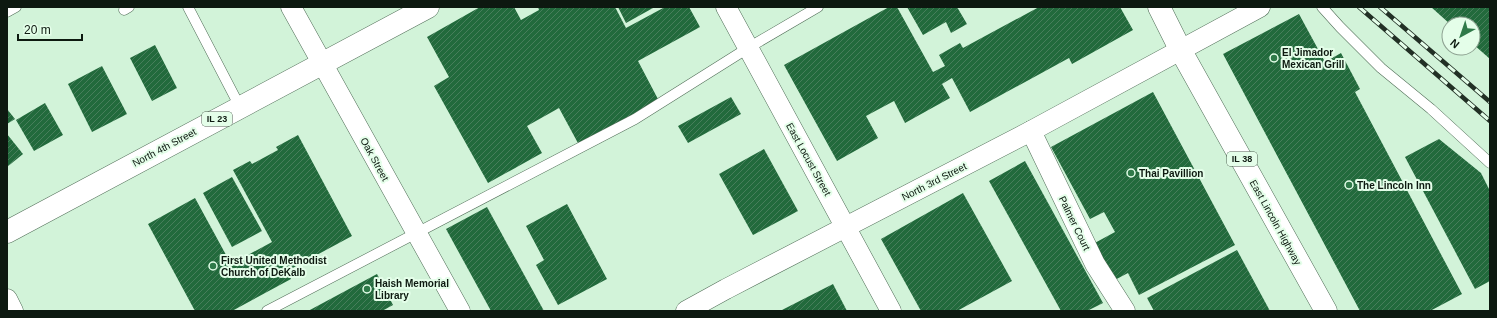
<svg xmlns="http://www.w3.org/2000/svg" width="1497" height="318" font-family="Arial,sans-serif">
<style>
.building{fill:url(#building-hatch)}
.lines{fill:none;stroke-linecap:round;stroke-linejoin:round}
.lane-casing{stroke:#506d57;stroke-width:11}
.street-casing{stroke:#506d57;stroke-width:21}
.primary-casing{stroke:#506d57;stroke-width:23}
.lane{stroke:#fff;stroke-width:10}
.street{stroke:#fff;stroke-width:20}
.primary{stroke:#fff;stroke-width:22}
.rail-casing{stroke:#223025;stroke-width:4.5}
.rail{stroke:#e4fee9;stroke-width:3;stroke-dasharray:9;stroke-linecap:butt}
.poi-dot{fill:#2f7a49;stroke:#e4fee9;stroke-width:1.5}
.labels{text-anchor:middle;stroke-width:4;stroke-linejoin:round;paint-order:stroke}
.shield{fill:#e4fee9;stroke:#4e5e51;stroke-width:1}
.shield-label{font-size:9px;font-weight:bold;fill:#0d1910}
.poi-label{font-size:10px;font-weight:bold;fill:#0d1910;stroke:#e4fee9;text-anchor:start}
.street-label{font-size:10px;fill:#0d1910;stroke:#e4fee9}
</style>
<defs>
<pattern id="building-hatch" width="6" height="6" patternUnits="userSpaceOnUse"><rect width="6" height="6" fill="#226a3c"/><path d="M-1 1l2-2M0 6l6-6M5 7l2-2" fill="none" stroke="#477e5b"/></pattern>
</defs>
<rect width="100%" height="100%" fill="#d2f3d9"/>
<g class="building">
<polygon points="480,7 514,7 521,20 539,10 538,7 615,7 626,28 665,7 689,7 700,27 638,61 659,101 579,145 559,108 527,126 542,153 488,183 434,86 449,77 427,37"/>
<polygon points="618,7 653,7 653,8 626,23"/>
<polygon points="889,7 897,7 933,72 945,66 939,55 960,43 963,48 1039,7 1120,7 1133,30 1072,64 1069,58 970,112 952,78 942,84 950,98 905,123 894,101 866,116 878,138 837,161 784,65"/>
<polygon points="907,7 957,7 967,24 951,33 946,22 923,35"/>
<polygon points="1431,7 1490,7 1490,59 1473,44 1473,24 1450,24"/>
<polygon points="1299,14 1325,62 1341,53 1360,89 1355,92 1462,294 1430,311 1360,311 1223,54"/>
<polygon points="155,45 177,88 152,101 130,58"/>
<polygon points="102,66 127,114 92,132 68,84"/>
<polygon points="1153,92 1235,245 1139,295 1128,273 1111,282 1091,245 1115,232 1104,212 1090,219 1051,147"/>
<polygon points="731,97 741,114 688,143 678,126"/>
<polygon points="45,103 63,135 34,151 16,120"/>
<polygon points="7,109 15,119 7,124"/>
<polygon points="7,134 23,154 7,167"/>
<polygon points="298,135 352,236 287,271 291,279 232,311 195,311 148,224 195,198 231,264 272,242 233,170 250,161 252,164 278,150 276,147"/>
<polygon points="1439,139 1481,173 1490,191 1490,281 1475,289 1405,157"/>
<polygon points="764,149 798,211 753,235 719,174"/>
<polygon points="1025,161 1103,303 1087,311 1061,311 989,181"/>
<polygon points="232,177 262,231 232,247 203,193"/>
<polygon points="963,193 1012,281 957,311 921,311 881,239"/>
<polygon points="567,204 607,279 558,305 536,265 544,260 526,226"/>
<polygon points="487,207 544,311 491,311 446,229"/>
<polygon points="1237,250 1270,311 1154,311 1147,298"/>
<polygon points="377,274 393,305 382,311 308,311"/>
<polygon points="833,284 847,311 780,311"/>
</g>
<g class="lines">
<g class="lane-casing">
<g id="lane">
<polyline points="188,7 240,107"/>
<polyline points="1322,7 1340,27 1381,68 1431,109 1490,163"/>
<polyline points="124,10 129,7"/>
<polyline points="7,12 16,7"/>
<polyline points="267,311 635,119 748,48 818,7"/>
</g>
</g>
<g class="street-casing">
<g id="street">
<polyline points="291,7 460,311"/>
<polyline points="726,7 891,311"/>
<polyline points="1031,131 1095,264 1125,311"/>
<polyline points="7,299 13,311"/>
<polyline points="686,311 726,289 1031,131 1260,7"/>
</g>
</g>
<g class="primary-casing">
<g id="primary">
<polyline points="1159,7 1181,51 1326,311"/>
<polyline points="7,232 428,7"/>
</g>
</g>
<use href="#lane" class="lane"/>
<use href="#street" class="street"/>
<use href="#primary" class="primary"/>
<g class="rail-casing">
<g id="rail">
<polyline points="1359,7 1490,121"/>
<polyline points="1380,7 1490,102"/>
</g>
</g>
<use href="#rail" class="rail"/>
</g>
<g class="poi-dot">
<circle cx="1274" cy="58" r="4"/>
<circle cx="1131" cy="173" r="4"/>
<circle cx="1349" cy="185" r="4"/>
<circle cx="213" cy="266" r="4"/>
<circle cx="367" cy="289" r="4"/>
</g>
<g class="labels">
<g class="shield">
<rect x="202" y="112" width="30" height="14" rx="3"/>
<rect x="1227" y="152" width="30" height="14" rx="3"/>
</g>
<g class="shield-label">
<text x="217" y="122">IL 23</text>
<text x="1242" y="162">IL 38</text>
</g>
<g class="poi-label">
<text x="1282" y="56">El Jimador<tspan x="1282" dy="12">Mexican Grill</tspan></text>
<text x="1139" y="177">Thai Pavillion</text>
<text x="1357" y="189">The Lincoln Inn</text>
<text x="221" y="264">First United Methodist<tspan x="221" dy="12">Church of DeKalb</tspan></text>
<text x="375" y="287">Haish Memorial<tspan x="375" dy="12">Library</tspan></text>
</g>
<g class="street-label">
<text transform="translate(164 147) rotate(-28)" y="4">North 4th Street</text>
<text transform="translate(375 159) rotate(61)" y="4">Oak Street</text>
<text transform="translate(809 159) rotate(61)" y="4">East Locust Street</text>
<text transform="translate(934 181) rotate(-27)" y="4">North 3rd Street</text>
<text transform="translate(1276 222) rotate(61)" y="4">East Lincoln Highway</text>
<text transform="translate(1075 223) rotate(64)" y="4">Palmer Court</text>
</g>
</g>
<rect width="1497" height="318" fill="none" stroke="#0d1910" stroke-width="16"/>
<g transform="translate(1461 36) rotate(220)"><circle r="19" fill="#e4fee9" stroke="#8ea292"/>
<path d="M0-3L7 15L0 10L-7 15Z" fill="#2f7a49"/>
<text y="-6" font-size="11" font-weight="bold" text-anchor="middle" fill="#0d1910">N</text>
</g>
<path d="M18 34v6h64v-6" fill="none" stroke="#0d1910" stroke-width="2"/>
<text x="24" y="34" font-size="12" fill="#0d1910" stroke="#e4fee9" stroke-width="3" paint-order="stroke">20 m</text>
</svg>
